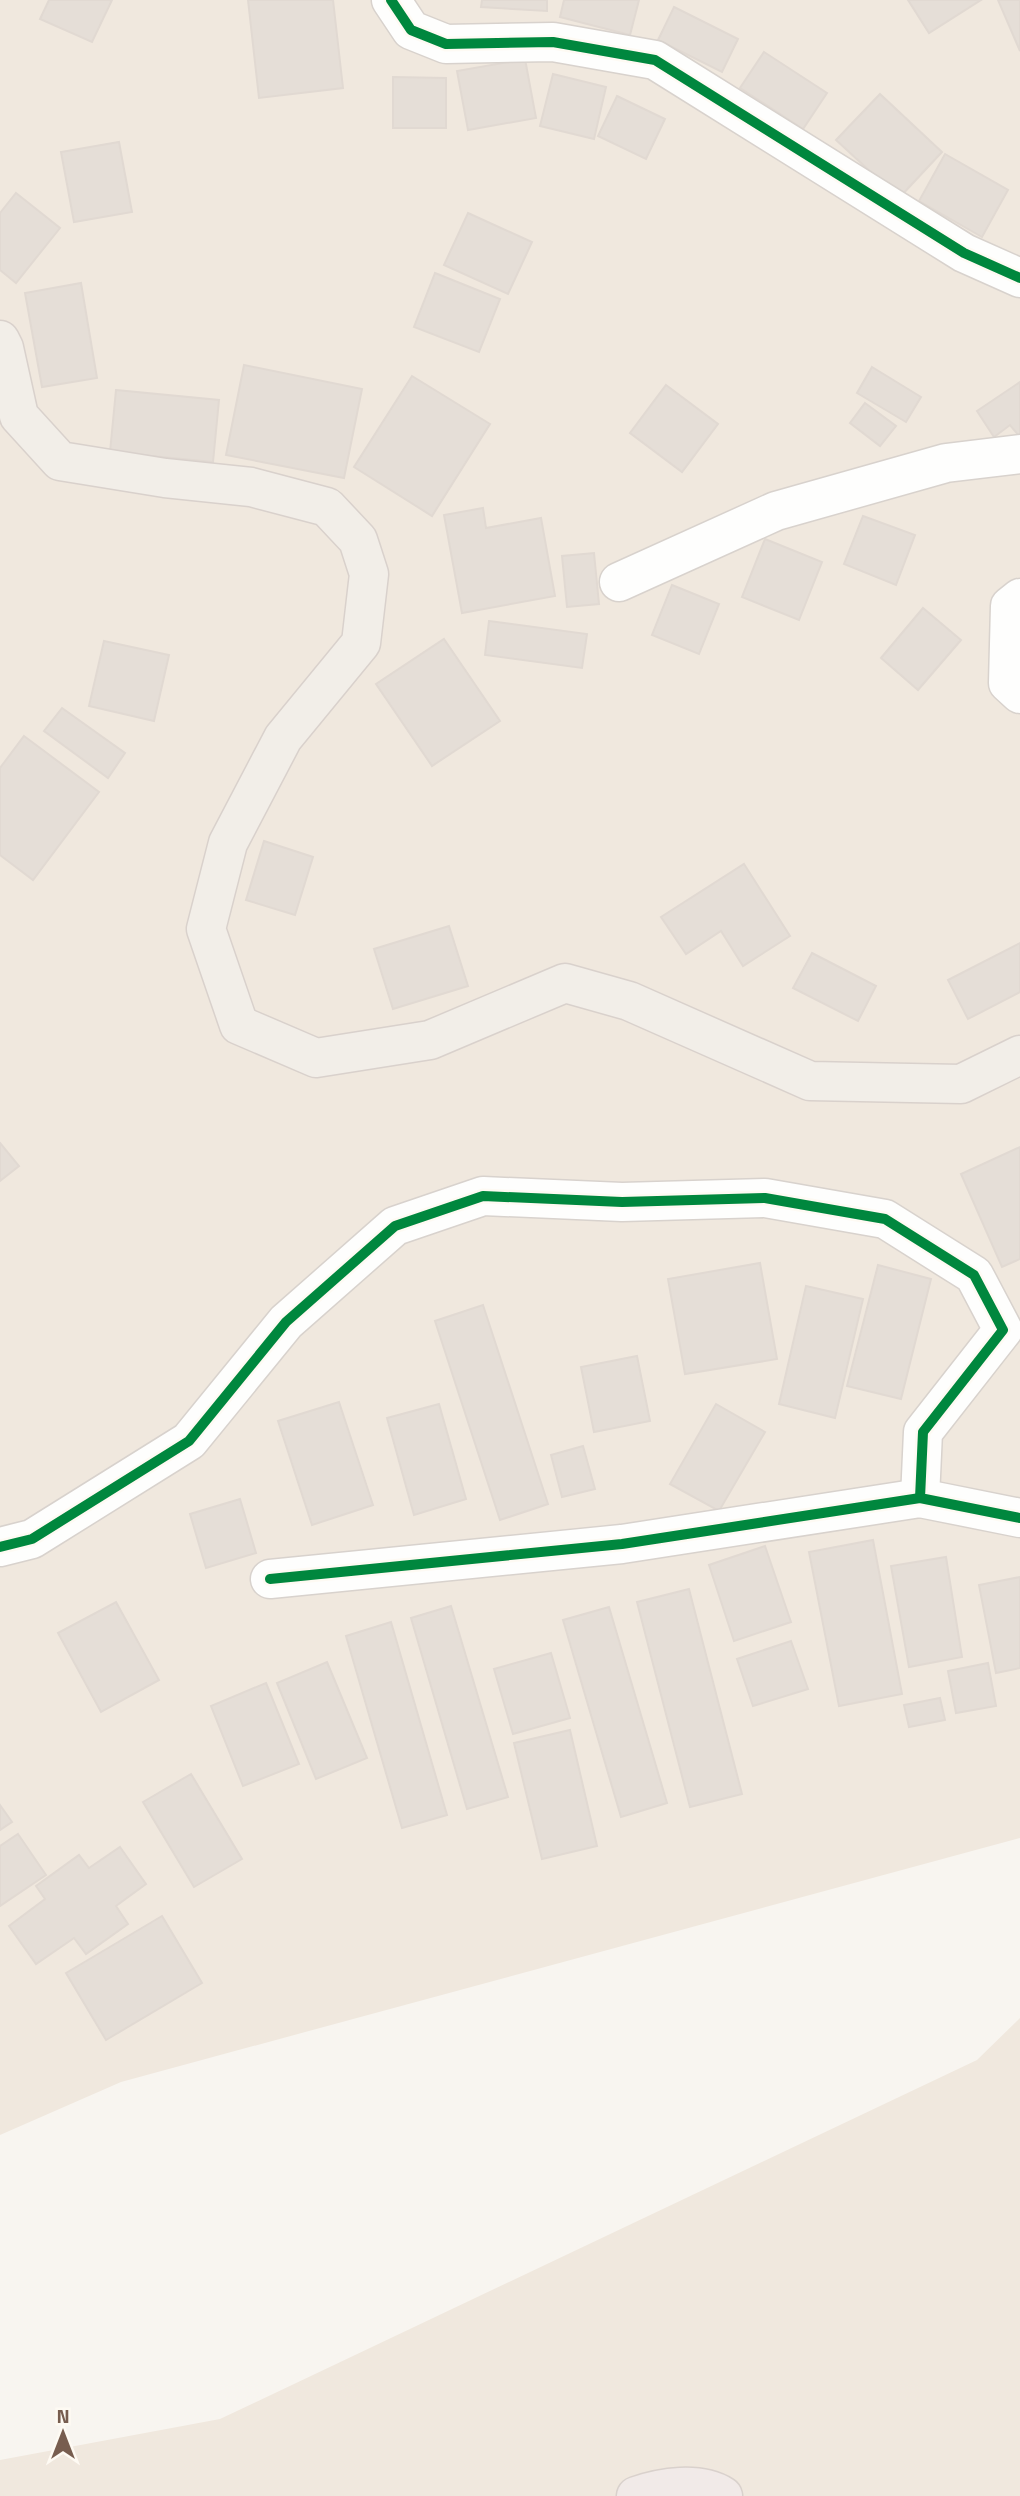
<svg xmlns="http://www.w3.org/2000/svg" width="1020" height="2496" font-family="'Titillium Web',sans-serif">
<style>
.residential{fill:#f0e8de}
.building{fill:#e5ded7;stroke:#e1d9d2;stroke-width:2}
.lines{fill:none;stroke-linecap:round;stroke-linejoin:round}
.minor-casing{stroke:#d8d2cd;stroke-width:41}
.major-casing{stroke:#d9d1cc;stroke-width:41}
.highway-casing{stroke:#d9d1cc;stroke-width:41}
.minor{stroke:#fefefd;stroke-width:38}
.major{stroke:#f2eee8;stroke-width:38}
.highway{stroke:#f1eae8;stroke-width:38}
.cycleway-casing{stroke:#fefaf3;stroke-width:15}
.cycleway{stroke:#00873e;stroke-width:10}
</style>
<rect width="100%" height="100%" fill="#f8f5f0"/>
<g class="residential">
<polygon points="0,0 1020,0 1020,1838 121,2082 0,2135"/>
<polygon points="1020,2018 1020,2496 0,2496 0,2460 220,2419 977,2060"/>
</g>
<g class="building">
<polygon points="49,0 112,0 92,42 40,19"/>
<polygon points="248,0 333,0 343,88 259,98"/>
<polygon points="482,0 547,0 547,11 481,7"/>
<polygon points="564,0 639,0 630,35 560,17"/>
<polygon points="908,0 981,0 929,33"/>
<polygon points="998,0 1020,0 1020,51"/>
<polygon points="674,7 738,39 722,72 658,40"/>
<polygon points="764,52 827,93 803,129 740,88"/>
<polygon points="525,59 536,118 468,130 457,71"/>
<polygon points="553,74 606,87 594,139 540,126"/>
<polygon points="393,77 446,78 446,128 393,128"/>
<polygon points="880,94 942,152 899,198 836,140"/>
<polygon points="617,96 665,119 646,159 598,136"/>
<polygon points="119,142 132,212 74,222 61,152"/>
<polygon points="945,154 1008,190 982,237 919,201"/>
<polygon points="16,193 60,228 16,283 0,270 0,213"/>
<polygon points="468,213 532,242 508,294 444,265"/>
<polygon points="435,273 500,299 479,352 414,327"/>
<polygon points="81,283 97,378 42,387 25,293"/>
<polygon points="244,365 362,389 344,478 226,455"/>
<polygon points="872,367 921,397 906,422 857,393"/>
<polygon points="412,376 490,424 432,516 354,467"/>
<polygon points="1020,382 1020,437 1010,425 994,437 977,411"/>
<polygon points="666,385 718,424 682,472 630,433"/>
<polygon points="116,390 219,400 213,462 110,452"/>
<polygon points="865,403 896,426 880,446 850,423"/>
<polygon points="483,508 486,528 541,518 555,596 462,613 444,515"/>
<polygon points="863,516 915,535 896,585 844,564"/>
<polygon points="765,539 822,562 799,620 742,597"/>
<polygon points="594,553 599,604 567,607 562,556"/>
<polygon points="672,585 719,604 699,654 652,635"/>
<polygon points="923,608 961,640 918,690 881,658"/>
<polygon points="489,621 587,634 582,668 485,655"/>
<polygon points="444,639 500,721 432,766 376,684"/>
<polygon points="104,641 169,655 154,721 89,706"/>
<polygon points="62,708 125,753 108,778 44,731"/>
<polygon points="24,736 99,792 33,880 0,855 0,768"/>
<polygon points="264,841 313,857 295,915 246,900"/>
<polygon points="744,864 790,936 743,966 721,931 686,954 661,917"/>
<polygon points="449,926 468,986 393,1009 374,949"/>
<polygon points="1020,943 1020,992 968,1019 948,980"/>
<polygon points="812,953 876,986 858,1021 793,988"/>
<polygon points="0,1143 19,1166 0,1181"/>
<polygon points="1020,1147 1020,1259 1002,1267 961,1174"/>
<polygon points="760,1263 777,1359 685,1374 668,1279"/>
<polygon points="878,1265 931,1279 901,1399 847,1386"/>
<polygon points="806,1286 863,1299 835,1418 779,1404"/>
<polygon points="483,1305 548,1504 500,1520 435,1321"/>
<polygon points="637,1356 650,1421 594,1432 581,1367"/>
<polygon points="339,1402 373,1505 312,1525 278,1421"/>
<polygon points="439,1404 466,1499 414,1515 387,1418"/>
<polygon points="716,1404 765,1432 719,1511 670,1484"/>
<polygon points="583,1446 595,1489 562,1497 551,1455"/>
<polygon points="240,1499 256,1553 206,1568 190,1514"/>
<polygon points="873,1540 902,1694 839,1706 809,1552"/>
<polygon points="765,1546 791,1622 734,1641 709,1565"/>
<polygon points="946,1557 962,1657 909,1667 891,1566"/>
<polygon points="1020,1577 1020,1668 996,1673 979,1585"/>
<polygon points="689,1589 742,1794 690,1807 637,1602"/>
<polygon points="116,1602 159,1680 101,1712 58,1633"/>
<polygon points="451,1606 508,1797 467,1809 411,1618"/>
<polygon points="609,1607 667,1803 621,1817 563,1620"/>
<polygon points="391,1622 447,1815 402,1828 346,1636"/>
<polygon points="791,1641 808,1689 753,1706 737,1659"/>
<polygon points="551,1653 570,1718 513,1734 494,1669"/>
<polygon points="327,1662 367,1758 316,1779 277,1683"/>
<polygon points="988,1663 996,1706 956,1713 948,1671"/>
<polygon points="266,1683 299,1764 243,1786 211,1706"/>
<polygon points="940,1698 945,1720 909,1727 904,1705"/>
<polygon points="570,1730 597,1846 542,1859 514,1743"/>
<polygon points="191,1774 242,1859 194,1887 143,1802"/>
<polygon points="0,1805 12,1822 0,1830"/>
<polygon points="18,1834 46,1875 0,1906 0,1846"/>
<polygon points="120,1847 146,1884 116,1906 128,1924 86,1954 74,1938 36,1964 9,1926 45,1899 36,1886 79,1855 89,1868"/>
<polygon points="162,1916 202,1983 106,2040 66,1973"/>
</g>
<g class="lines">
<g class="minor-casing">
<g id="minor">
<polyline points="391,0 411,30 446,44 553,42 655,60 964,253 1020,278"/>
<polyline points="619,582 776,511 946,463 1020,454"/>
<polyline points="1020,598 1010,606 1008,683 1020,694"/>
<polyline points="0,1547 32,1539 189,1441 286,1322 395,1226 483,1196 622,1202 765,1198 885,1219 974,1275 1003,1330 923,1432 920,1498 1020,1518"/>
<polyline points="270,1579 622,1544 920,1498"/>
</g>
</g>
<g class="major-casing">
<polyline id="major" points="0,340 4,348 19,416 60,461 165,478 251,487 327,507 358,540 369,574 361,643 283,738 228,843 206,929 239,1025 316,1058 430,1040 565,983 629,1001 810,1081 961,1084 1020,1055"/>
</g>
<g class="highway-casing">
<path id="highway" d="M 636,2496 C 662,2487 699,2481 723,2496"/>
</g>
<use href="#minor" class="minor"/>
<use href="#major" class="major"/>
<use href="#highway" class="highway"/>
<g class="cycleway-casing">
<g id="cycleway">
<polyline points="391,0 411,30 446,44 553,42 655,60 964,253 1020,278"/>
<polyline points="0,1547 32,1539 189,1441 286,1322 395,1226 483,1196 622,1202 765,1198 885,1219 974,1275 1003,1330 923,1432 920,1498 1020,1518"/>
<polyline points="270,1579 622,1544 920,1498"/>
</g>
</g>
<use href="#cycleway" class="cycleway"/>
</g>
<g transform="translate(63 2433)" stroke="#fefaf3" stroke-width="5" paint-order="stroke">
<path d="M0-5L12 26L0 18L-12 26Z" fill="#775d4f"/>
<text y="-10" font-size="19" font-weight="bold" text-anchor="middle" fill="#775d4f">N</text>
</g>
</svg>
